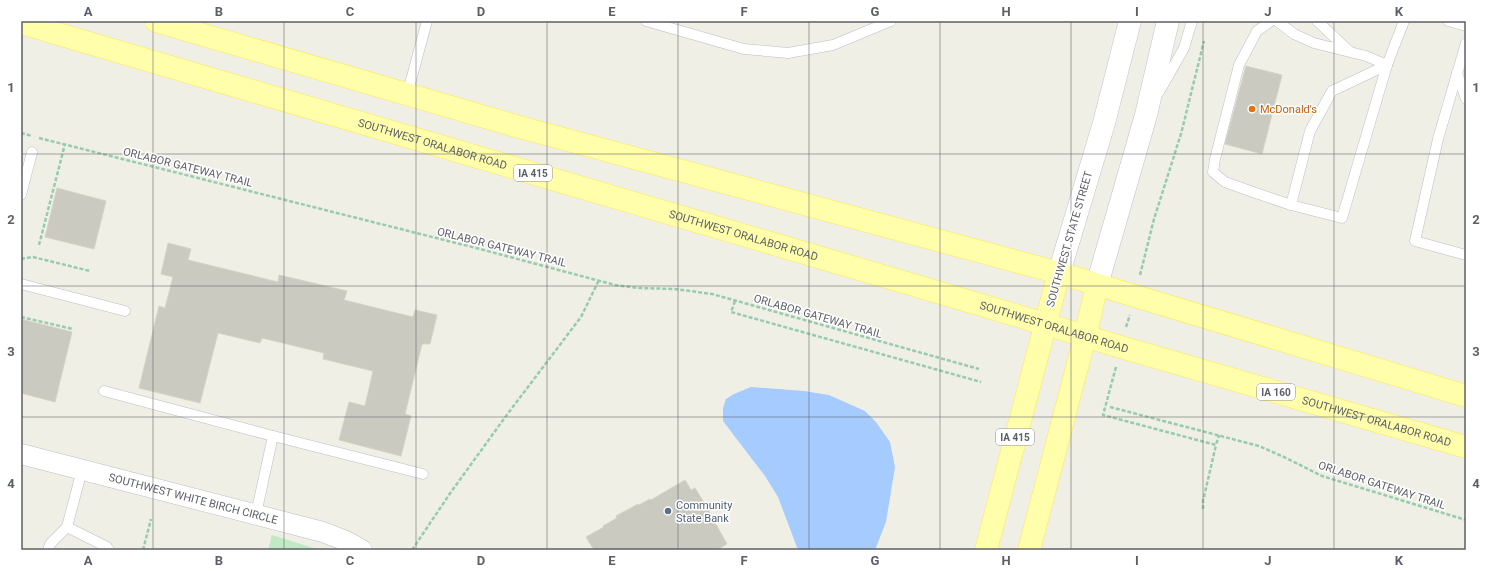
<svg xmlns="http://www.w3.org/2000/svg" width="1487" height="571" font-family="Roboto,sans-serif">
<style>
.green{fill:#bfeac5}
.water{fill:#a6cbff}
.building{fill:#cbcac1;stroke:#d6d3c2}
.lines{fill:none;stroke-linecap:round;stroke-linejoin:round}
.lane-casing{stroke:#bcbec5;stroke-width:11}
.street-casing{stroke:#bcbec5;stroke-width:21}
.secondary-casing{stroke:#bfc1c9;stroke-width:23}
.primary-casing{stroke:#ffe84f;stroke-width:23}
.path{stroke:#97cbae;stroke-width:2.5;stroke-dasharray:4 2;stroke-linecap:butt}
.lane{stroke:#fff;stroke-width:10}
.street{stroke:#fff;stroke-width:20}
.secondary{stroke:#fff;stroke-width:22}
.primary{stroke:#fffeab;stroke-width:22}
.grid{fill:none;stroke:#5c5f67;stroke-width:1;stroke-opacity:0.55}
.food-dot{fill:#e8710a;stroke:#fff;stroke-width:1.5}
.service-dot{fill:#5c6f8a;stroke:#fff;stroke-width:1.5}
.labels{text-anchor:middle;stroke-width:3;stroke-linejoin:round;paint-order:stroke}
.shield{fill:#fff;stroke:#8d8f95;stroke-width:1}
.shield-label{font-size:10px;font-weight:bold;fill:#5c5f67}
.food-label{font-size:11px;fill:#c56008;stroke:#fff;text-anchor:start}
.street-label{font-size:11px;fill:#5c5f67;stroke:#fff}
.service-label{font-size:11px;fill:#4e5e75;stroke:#fff;text-anchor:start}
.neatline{fill:none;stroke:#5c5f67;stroke-width:1.5}
.grid-label{font-size:13px;text-anchor:middle;font-weight:bold;fill:#5c5f67}
</style>
<rect width="100%" height="100%" fill="#f0efe5"/>
<polygon class="green" points="272,535 320,550 268,550"/>
<polygon class="water" points="751,387 804,391 829,395 865,411 876,422 890,442 895,467 886,522 875,550 798,550 778,497 765,476 723,421 723,408 726,399 734,394"/>
<g class="building">
<polygon points="1246,66 1282,75 1262,154 1225,144"/>
<polygon points="57,188 106,201 94,249 45,237"/>
<polygon points="168,243 191,249 188,260 278,282 279,275 347,291 344,300 413,317 415,310 437,315 430,344 422,344 405,414 411,416 401,456 339,440 349,402 365,406 373,371 323,359 324,353 262,338 260,343 218,333 200,403 139,388 159,306 165,308 173,277 161,274"/>
<polygon points="21,319 72,332 55,402 21,393"/>
<polygon points="685,480 691,490 695,488 714,519 713,519 727,544 717,550 594,550 586,537 604,527 603,526 617,518 616,516 638,504 639,505 650,499 651,500"/>
</g>
<g class="lines">
<g class="lane-casing">
<g id="lane">
<polyline points="646,21 744,49 788,53 833,45 891,21"/>
<polyline points="1271,21 1257,31 1239,65 1215,159 1213,172 1225,182 1250,191 1291,205 1342,218 1387,65 1404,21"/>
<polyline points="1277,21 1294,34 1314,43 1366,56 1387,65"/>
<polyline points="1317,21 1349,51"/>
<polyline points="1448,21 1466,26"/>
<polyline points="1466,43 1438,139 1415,241 1466,255"/>
<polyline points="1457,73 1466,99"/>
<polyline points="1159,92 1184,48 1192,21"/>
<polyline points="407,95 427,21"/>
<polyline points="21,195 32,152"/>
<polyline points="1291,205 1310,131 1332,91 1387,65"/>
<polyline points="21,284 125,311"/>
<polyline points="104,391 273,436 256,514"/>
<polyline points="273,436 423,474"/>
<polyline points="82,470 67,527 107,547 109,550"/>
<polyline points="48,550 50,544 67,527"/>
</g>
</g>
<g class="street-casing">
<g id="street">
<path id="s1" d="M 21,454 L 323,532 L 346,541 L 362,550"/>
</g>
</g>
<g class="secondary-casing">
<g id="secondary">
<polyline points="1059,273 1104,123 1130,21"/>
<polyline points="1097,285 1146,115 1168,21"/>
</g>
</g>
<g class="primary-casing">
<g id="primary">
<polyline points="156,21 516,126 1059,273 1466,396"/>
<path id="s2" d="M 21,23 L 985,306 L 1121,347 L 1466,447"/>
<polyline points="986,550 1059,273"/>
<polyline points="1029,550 1085,337 1097,285"/>
</g>
</g>
<g class="path">
<polyline points="21,133 32,136"/>
<polyline points="39,138 480,249 615,285 639,288 675,289 712,294 979,369"/>
<polyline points="39,245 65,144"/>
<polyline points="21,259 33,257 90,271"/>
<polyline points="1140,275 1154,219 1181,134 1204,41"/>
<polyline points="735,301 731,312 981,382"/>
<polyline points="21,317 73,329"/>
<polyline points="1126,327 1130,315"/>
<polyline points="1116,367 1103,415 1216,445 1219,435"/>
<polyline points="1110,407 1259,446 1284,457 1322,476 1466,520"/>
<polyline points="1203,509 1203,501 1216,445"/>
<polyline points="143,550 151,519"/>
<polyline points="412,550 451,492 506,416 581,317 599,280"/>
</g>
<use href="#lane" class="lane"/>
<use href="#street" class="street"/>
<use href="#secondary" class="secondary"/>
<use href="#primary" class="primary"/>
</g>
<path class="grid" d="M 153,21 L 153,550M 284,21 L 284,550M 416,21 L 416,550M 547,21 L 547,550M 678,21 L 678,550M 809,21 L 809,550M 940,21 L 940,550M 1071,21 L 1071,550M 1203,21 L 1203,550M 1334,21 L 1334,550M 21,154 L 1466,154M 21,286 L 1466,286M 21,417 L 1466,417"/>
<circle class="food-dot" cx="1252" cy="109" r="4"/>
<circle class="service-dot" cx="668" cy="511" r="4"/>
<g class="labels">
<g class="shield">
<rect x="514" y="165" width="38" height="16" rx="3"/>
<rect x="1257" y="384" width="38" height="16" rx="3"/>
<rect x="996" y="429" width="38" height="16" rx="3"/>
</g>
<g class="shield-label">
<text x="533" y="177">IA 415</text>
<text x="1276" y="396">IA 160</text>
<text x="1015" y="441">IA 415</text>
</g>
<g class="food-label">
<text x="1260" y="113">McDonald's</text>
</g>
<g class="street-label">
<text dy="4" stroke="none"><textPath href="#s2" startOffset="429">SOUTHWEST ORALABOR ROAD</textPath></text>
<text transform="translate(188 167) rotate(14)" y="4">ORLABOR GATEWAY TRAIL</text>
<text dy="4" stroke="none"><textPath href="#s2" startOffset="753">SOUTHWEST ORALABOR ROAD</textPath></text>
<text transform="translate(1069 239) rotate(-74)" y="4">SOUTHWEST STATE STREET</text>
<text transform="translate(502 247) rotate(14)" y="4">ORLABOR GATEWAY TRAIL</text>
<text transform="translate(818 316) rotate(16)" y="4">ORLABOR GATEWAY TRAIL</text>
<text dy="4" stroke="none"><textPath href="#s2" startOffset="1077">SOUTHWEST ORALABOR ROAD</textPath></text>
<text dy="4" stroke="none"><textPath href="#s2" startOffset="1413">SOUTHWEST ORALABOR ROAD</textPath></text>
<text transform="translate(1382 485) rotate(18)" y="4">ORLABOR GATEWAY TRAIL</text>
<text dy="4" stroke="none"><textPath href="#s1" startOffset="178">SOUTHWEST WHITE BIRCH CIRCLE</textPath></text>
</g>
<g class="service-label">
<text x="676" y="509">Community<tspan x="676" dy="13">State Bank</tspan></text>
</g>
</g>
<rect width="1487" height="571" fill="none" stroke="#ffffff" stroke-width="44"/>
<rect x="22" y="22" width="1443" height="527" class="neatline"/>
<g class="grid-label">
<text x="88" y="16">A</text>
<text x="219" y="16">B</text>
<text x="350" y="16">C</text>
<text x="481" y="16">D</text>
<text x="612" y="16">E</text>
<text x="744" y="16">F</text>
<text x="875" y="16">G</text>
<text x="1006" y="16">H</text>
<text x="1137" y="16">I</text>
<text x="1268" y="16">J</text>
<text x="1399" y="16">K</text>
<text x="11" y="92">1</text>
<text x="1476" y="92">1</text>
<text x="11" y="224">2</text>
<text x="1476" y="224">2</text>
<text x="11" y="356">3</text>
<text x="1476" y="356">3</text>
<text x="11" y="488">4</text>
<text x="1476" y="488">4</text>
<text x="88" y="565">A</text>
<text x="219" y="565">B</text>
<text x="350" y="565">C</text>
<text x="481" y="565">D</text>
<text x="612" y="565">E</text>
<text x="744" y="565">F</text>
<text x="875" y="565">G</text>
<text x="1006" y="565">H</text>
<text x="1137" y="565">I</text>
<text x="1268" y="565">J</text>
<text x="1399" y="565">K</text>
</g>
</svg>
